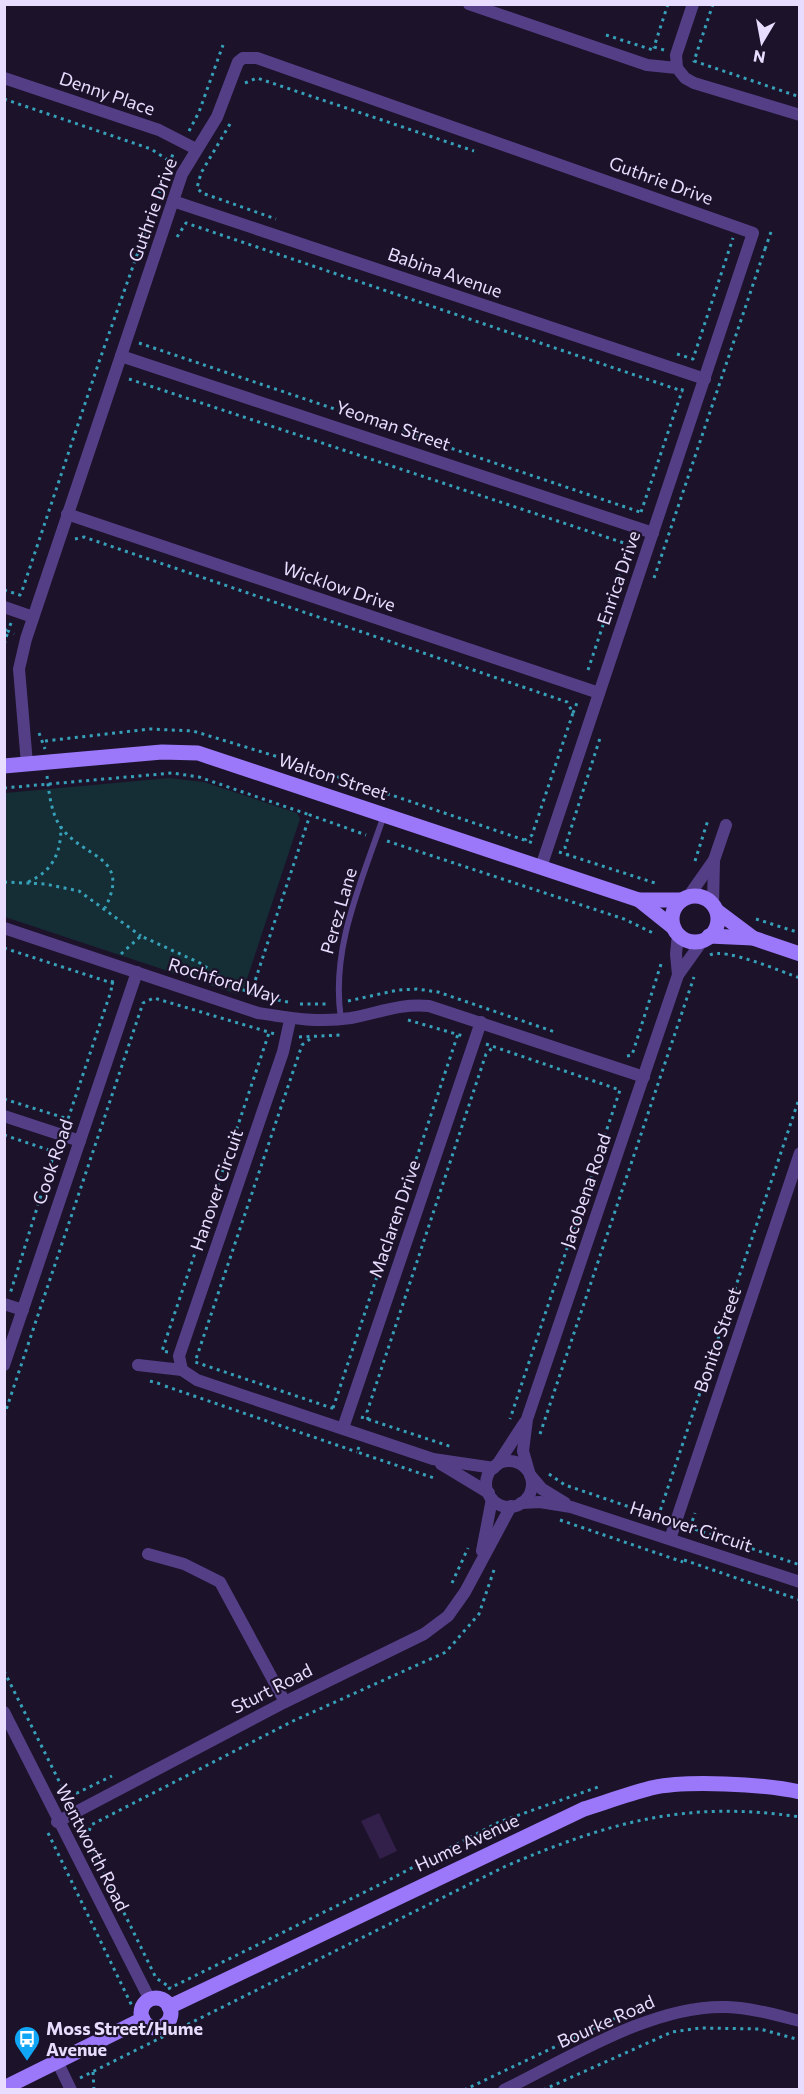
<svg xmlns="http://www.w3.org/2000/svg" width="804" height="2094" font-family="Commissioner,sans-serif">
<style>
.green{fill:#152d34}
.building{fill:#321f4a}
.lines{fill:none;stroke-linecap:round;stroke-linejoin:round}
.path{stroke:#36a0b8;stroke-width:3;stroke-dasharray:3 4.5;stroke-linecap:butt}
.lane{stroke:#543f87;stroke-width:6}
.street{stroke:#543f87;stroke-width:12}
.secondary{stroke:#9b78f9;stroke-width:15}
.labels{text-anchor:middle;stroke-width:4.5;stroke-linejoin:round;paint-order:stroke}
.street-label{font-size:18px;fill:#e8ddfe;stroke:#1c122a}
.poi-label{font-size:18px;font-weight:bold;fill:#e8ddfe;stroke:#1c122a;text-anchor:start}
</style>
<rect width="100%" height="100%" fill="#1c122a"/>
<polygon class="green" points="169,778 204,782 297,813 300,819 243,991 237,994 5,917 5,793"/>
<polygon class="building" points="379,1813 397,1851 380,1859 361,1821"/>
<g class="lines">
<g class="path">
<polyline points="713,4 694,61 800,97"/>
<polyline points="606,35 653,50"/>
<polyline points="664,50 654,47 668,4"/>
<polyline points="245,83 257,78 474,151"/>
<polyline points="4,99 151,149 171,162"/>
<polyline points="230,124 201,173 197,188 202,193 276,219"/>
<polyline points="189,131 199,112 223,45"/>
<polyline points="177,237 186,223 682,391 683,386"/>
<polyline points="765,249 771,232"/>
<polyline points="139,343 640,512"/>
<polyline points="677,354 693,359 733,238"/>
<polyline points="129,379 630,545"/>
<polyline points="641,512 682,391"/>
<polyline points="75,539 84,537 567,702 573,713 532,835 525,840"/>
<polyline points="654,578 765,249"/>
<polyline points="4,590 20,595 22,591 100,359 174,151"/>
<polyline points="11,623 8,631 14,634"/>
<polyline points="4,629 8,631 4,645"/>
<polyline points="588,670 632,538"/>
<polyline points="573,713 578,700"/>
<polyline points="39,733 45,749"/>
<polyline points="4,735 4,738"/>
<polyline points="45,741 150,729 193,731 285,759 536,844"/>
<path d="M 47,776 C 49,793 51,812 60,826 C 83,859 132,855 105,908"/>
<polyline points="4,788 172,773 199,777 310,815"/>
<polyline points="387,841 624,919 655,934"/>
<polyline points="559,852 658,884"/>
<polyline points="568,856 565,847 601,735"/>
<polyline points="695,861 708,820"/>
<polyline points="4,882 45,884 79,891 141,936"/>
<path d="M 28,882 C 53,871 61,853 61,826"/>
<polyline points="756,919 800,933"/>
<polyline points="4,948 118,985"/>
<polyline points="121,954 141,936 200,963 236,987 251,993 310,815 366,835"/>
<path d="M 710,955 C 725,947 782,972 800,978"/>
<polyline points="251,993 263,997"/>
<polyline points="263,997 288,1002"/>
<polyline points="348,1001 398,990 417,989 438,992 555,1032"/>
<polyline points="300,1004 330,1004"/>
<polyline points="408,1020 463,1036"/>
<polyline points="299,1037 341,1035"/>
<polyline points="310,1039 302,1045 195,1362 335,1409"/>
<polyline points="486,1044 620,1090 510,1419"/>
<polyline points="627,1056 632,1055 662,961"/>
<polyline points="4,1099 68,1119 111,991 113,977"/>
<polyline points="4,1135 49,1150 54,1154 10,1294"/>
<polyline points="168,1352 162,1351 269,1033"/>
<polyline points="150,1381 164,1385"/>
<polyline points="165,1386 357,1452"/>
<polyline points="333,1408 458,1034"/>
<polyline points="4,1416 143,1003 154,998 275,1034"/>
<polyline points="361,1417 452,1447"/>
<polyline points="368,1420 367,1412 486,1054 493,1047"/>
<polyline points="540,1434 694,977"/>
<polyline points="359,1447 357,1452 437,1479"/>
<polyline points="549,1474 565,1485 665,1519"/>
<polyline points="658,1517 800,1096"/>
<polyline points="560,1520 683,1562"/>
<polyline points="688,1527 800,1565"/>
<polyline points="690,1528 695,1513"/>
<polyline points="684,1560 800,1600"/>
<polyline points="452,1583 468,1548"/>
<polyline points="4,1671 69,1801"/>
<polyline points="62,1788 77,1793 112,1776"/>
<polyline points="81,1825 156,1978 171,1988"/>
<polyline points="48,1833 132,2006"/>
<polyline points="87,1838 91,1825 293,1721 446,1652 479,1614 495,1567"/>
<polyline points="168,1989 385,1882 499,1822 598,1787"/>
<polyline points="93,2072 94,2090"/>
<path d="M 80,2078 L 506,1866 C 610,1822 686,1800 800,1817"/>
<polyline points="464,2090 622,2015"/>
<polyline points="543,2090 672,2032 700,2028 760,2029 800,2040"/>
</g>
<path class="lane" d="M 341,1019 C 330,948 362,881 384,815"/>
<g class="street">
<polyline points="469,4 647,65 677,68 685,78 694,83 800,115"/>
<polyline points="677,68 676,55 693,4"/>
<polyline points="4,78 159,130 196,149"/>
<polyline points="173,201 705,379"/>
<polyline points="121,356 653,533"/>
<polyline points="67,514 599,693"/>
<polyline points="4,607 33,617"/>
<polyline points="27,764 19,669 26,639 182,174 217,117 238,62 243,58 257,58 753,233 541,867"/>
<polyline points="688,897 714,860 726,825"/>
<polyline points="713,905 714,860"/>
<path d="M 4,928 L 258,1013 C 290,1018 319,1023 351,1018 C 378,1013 401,1003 429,1006 L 644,1077"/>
<polyline points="678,934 676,954 678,975"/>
<polyline points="290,1020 283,1052 179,1356 182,1370 197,1380 433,1459 494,1468"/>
<polyline points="4,1116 80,1141"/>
<polyline points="4,1304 23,1310"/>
<polyline points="4,1365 137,972"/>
<polyline points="138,1365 182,1370"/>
<polyline points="343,1428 481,1022"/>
<circle cx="509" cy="1484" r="23"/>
<polyline points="441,1464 489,1493"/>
<polyline points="497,1465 525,1422"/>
<polyline points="529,1472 523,1451 527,1419 678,975 703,940"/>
<polyline points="530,1475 542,1489 565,1503"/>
<polyline points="521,1503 540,1502 571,1507 800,1582"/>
<polyline points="670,1539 800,1153"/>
<polyline points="482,1551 492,1499"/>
<polyline points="148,1554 184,1564 220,1582 285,1702"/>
<polyline points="4,1712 149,1998"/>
<polyline points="57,1822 285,1702 424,1634 448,1616 465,1592 511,1506"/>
<polyline points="57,2061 71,2090"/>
<path d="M 504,2090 C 569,2058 654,2004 727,2007 C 752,2008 776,2015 800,2021"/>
</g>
<g class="secondary">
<polyline points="4,766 162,752 198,753 639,900 682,900"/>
<circle cx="695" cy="919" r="23"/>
<polyline points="639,900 674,928"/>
<polyline points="717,911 753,938 800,954"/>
<polyline points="709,936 753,938"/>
<circle cx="156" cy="2013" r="15"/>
<path d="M 169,2007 L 584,1809 C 606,1802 628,1794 651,1788 C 685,1780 765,1784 800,1792"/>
<polyline points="4,2088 143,2019"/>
</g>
</g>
<defs>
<g id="bus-pin" transform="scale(1.35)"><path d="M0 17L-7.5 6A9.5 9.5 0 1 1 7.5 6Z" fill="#11a6f5" stroke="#1c122a"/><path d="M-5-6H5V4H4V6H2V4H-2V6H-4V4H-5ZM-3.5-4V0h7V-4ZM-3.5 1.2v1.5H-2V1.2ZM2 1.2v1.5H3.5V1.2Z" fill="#fff"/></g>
</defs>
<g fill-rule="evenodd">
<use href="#bus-pin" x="27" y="2039"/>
</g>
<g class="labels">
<g class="street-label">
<text transform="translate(107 94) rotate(19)" y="6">Denny Place</text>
<text transform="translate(661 181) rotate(20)" y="6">Guthrie Drive</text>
<text transform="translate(153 210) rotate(-70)" y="6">Guthrie Drive</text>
<text transform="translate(445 273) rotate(19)" y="6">Babina Avenue</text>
<text transform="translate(393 426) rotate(19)" y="6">Yeoman Street</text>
<text transform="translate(619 578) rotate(-71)" y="6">Enrica Drive</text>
<text transform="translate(339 587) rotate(19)" y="6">Wicklow Drive</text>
<text transform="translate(333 777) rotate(18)" y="6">Walton Street</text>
<text transform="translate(339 911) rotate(-74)" y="6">Perez Lane</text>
<text transform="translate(224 981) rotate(17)" y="6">Rochford Way</text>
<text transform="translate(53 1162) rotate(-71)" y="6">Cook Road</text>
<text transform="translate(217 1190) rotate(-71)" y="6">Hanover Circuit</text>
<text transform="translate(586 1191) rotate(-71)" y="6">Jacobena Road</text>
<text transform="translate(395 1219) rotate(-71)" y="6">Maclaren Drive</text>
<text transform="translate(718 1340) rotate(-71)" y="6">Bonito Street</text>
<text transform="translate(691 1527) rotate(18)" y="6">Hanover Circuit</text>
<text transform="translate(272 1689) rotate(-27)" y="6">Sturt Road</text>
<text transform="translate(467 1843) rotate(-25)" y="6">Hume Avenue</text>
<text transform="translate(92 1848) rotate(63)" y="6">Wentworth Road</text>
<text transform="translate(606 2022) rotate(-24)" y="6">Bourke Road</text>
</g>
<g class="poi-label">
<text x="46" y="2035">Moss Street/Hume<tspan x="46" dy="21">Avenue</tspan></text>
</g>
</g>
<rect width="804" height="2094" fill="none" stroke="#e8ddfe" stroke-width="12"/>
<g transform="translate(762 42) rotate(190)" stroke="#1c122a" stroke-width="4.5" paint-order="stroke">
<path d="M0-4.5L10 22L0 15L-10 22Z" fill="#e8ddfe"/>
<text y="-9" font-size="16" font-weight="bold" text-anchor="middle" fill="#e8ddfe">N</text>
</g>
</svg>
